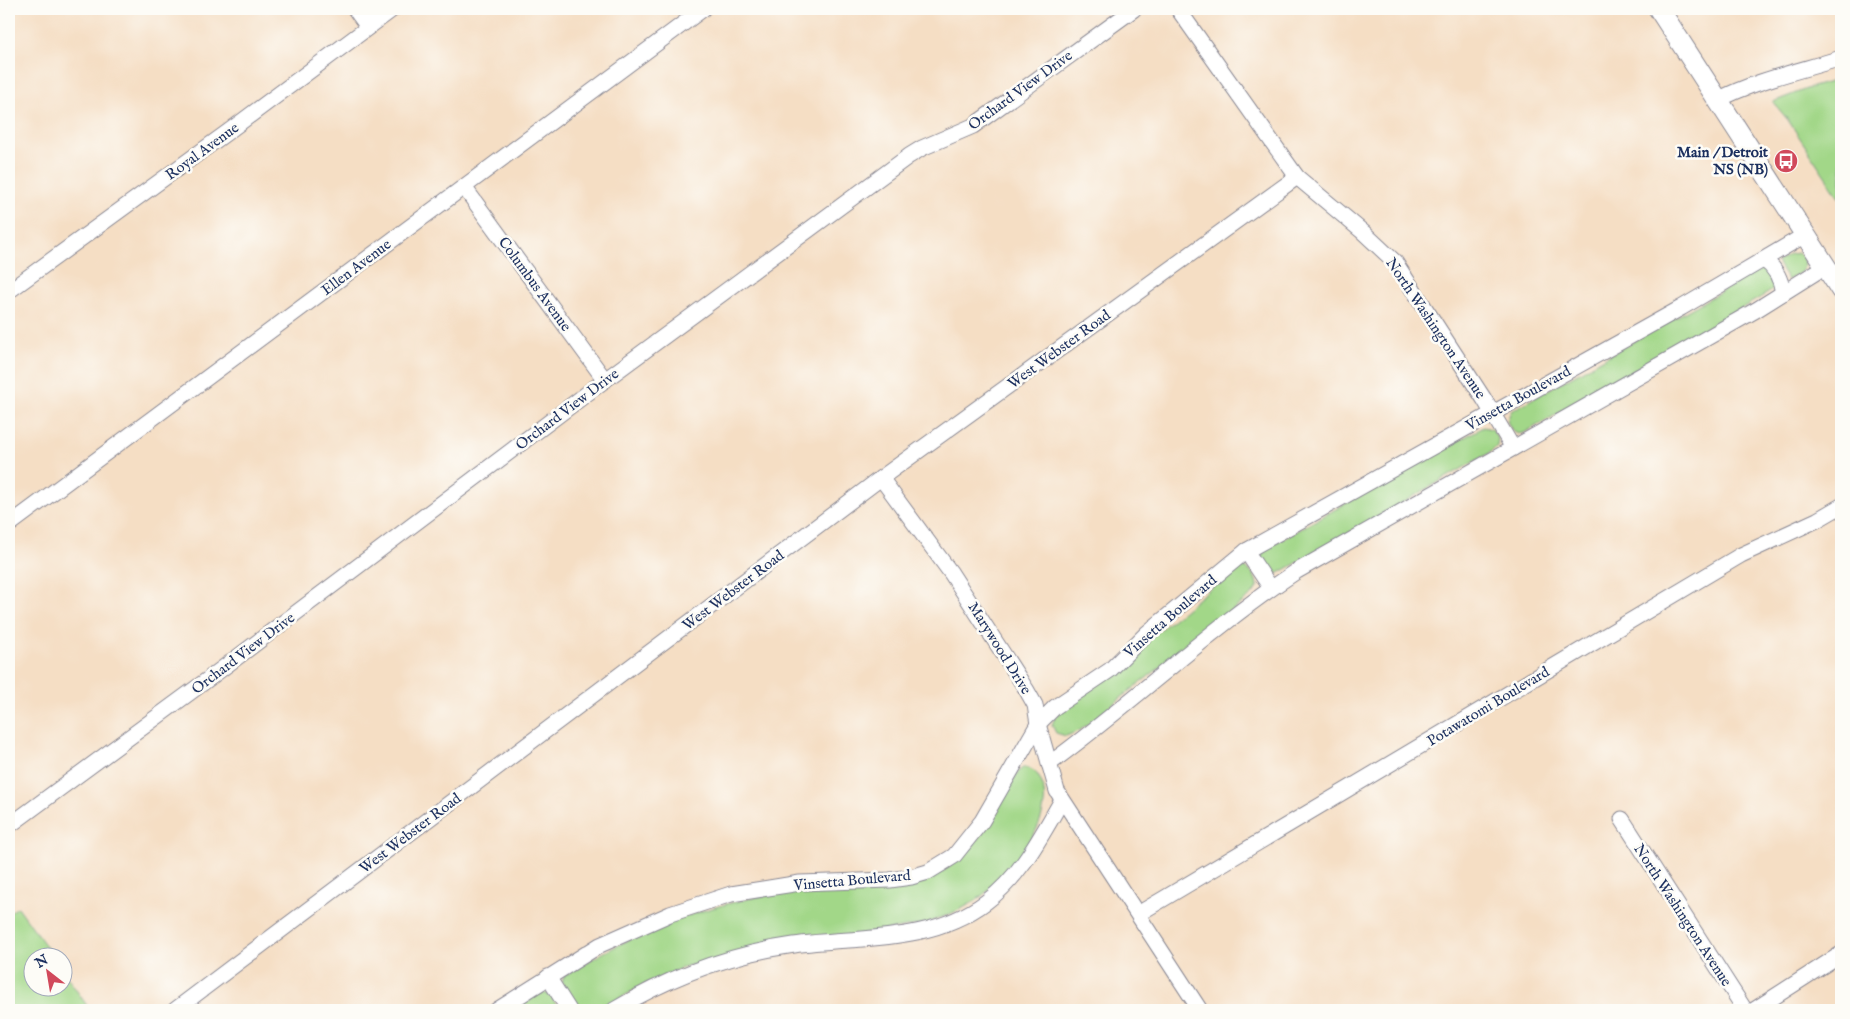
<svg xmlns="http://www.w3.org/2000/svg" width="1850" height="1019" font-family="'IM FELL English',serif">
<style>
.green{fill:#a2d788;stroke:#5e8373}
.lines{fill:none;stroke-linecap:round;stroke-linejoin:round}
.minor-casing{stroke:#888691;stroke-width:17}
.secondary-casing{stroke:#888691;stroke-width:22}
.minor{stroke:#fff;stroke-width:15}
.secondary{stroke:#fff;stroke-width:20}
.labels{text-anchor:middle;stroke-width:5;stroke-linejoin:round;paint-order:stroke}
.street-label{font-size:15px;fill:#1b2f5e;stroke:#fdfcf7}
.poi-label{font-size:15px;font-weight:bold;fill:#1b2f5e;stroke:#fdfcf7;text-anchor:end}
</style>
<rect width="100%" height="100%" fill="#fdfcf7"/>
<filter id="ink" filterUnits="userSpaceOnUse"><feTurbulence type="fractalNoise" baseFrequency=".02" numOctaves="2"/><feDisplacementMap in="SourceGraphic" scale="10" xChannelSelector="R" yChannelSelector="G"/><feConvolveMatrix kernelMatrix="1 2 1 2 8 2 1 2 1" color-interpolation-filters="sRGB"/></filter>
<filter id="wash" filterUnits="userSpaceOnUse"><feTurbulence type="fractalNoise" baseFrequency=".0096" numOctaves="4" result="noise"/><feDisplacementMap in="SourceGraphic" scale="20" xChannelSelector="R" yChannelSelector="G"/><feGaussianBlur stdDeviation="1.12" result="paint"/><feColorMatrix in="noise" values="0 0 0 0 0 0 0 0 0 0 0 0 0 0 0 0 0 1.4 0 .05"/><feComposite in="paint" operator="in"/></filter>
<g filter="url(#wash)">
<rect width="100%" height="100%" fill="#f5dec4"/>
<g class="green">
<polygon points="1841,79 1841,200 1788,120 1773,102 1809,88"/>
<polygon points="1798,253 1804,259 1805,265 1801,272 1788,280 1777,262 1790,254"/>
<polygon points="1765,269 1768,270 1775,287 1768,293 1524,433 1518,434 1512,431 1507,421 1511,411 1759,270"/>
<polygon points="1483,427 1492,429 1498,439 1497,446 1491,452 1279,573 1272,573 1262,562 1262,553 1266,548"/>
<path d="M 1241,567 C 1250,568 1257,577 1257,587 L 1253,594 L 1079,731 L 1066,736 L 1056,733 L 1052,725 L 1055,717 L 1235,568 Z"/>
<path d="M 1022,768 C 1030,767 1036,771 1040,779 C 1061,819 1003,884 970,904 C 957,912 942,917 928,923 L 686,966 L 645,984 L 599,1010 L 577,1010 L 563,986 L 562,983 L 564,976 C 636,930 715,900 801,890 C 812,889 823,888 835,888 C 867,888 905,894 935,876 C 945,870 957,862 965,854 C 987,832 1001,801 1017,774 Z"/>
<polygon points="18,907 53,956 32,956 32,986 62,986 63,971 90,1010 9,1010 9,913"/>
<polygon points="545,993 551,996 560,1010 510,1010 535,994"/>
</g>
</g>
<g filter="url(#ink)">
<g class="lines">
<g class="minor-casing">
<g id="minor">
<polyline points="355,9 368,27"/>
<polyline points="1178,9 1297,177 1363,232 1395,262 1484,399 1513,448"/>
<path d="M 1718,100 C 1756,80 1800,71 1841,58"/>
<polyline points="464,187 605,380"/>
<path d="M 1764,260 C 1776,268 1781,279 1783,293"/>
<polyline points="9,291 229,131 393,9"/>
<polyline points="881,478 951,573 1026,689 1035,705 1038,724 1057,791 1200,1010"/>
<polyline points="9,525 703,9"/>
<polyline points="1246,551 1271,588"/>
<path d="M 1049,764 C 1133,703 1209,629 1297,571 L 1756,310 L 1826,266"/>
<polyline points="1622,819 1745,1010"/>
<polyline points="9,824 13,823 207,680 605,380 909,156 922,148 973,126 1134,9"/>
<polyline points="1138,914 1741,555 1817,520 1841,506"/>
<polyline points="548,977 569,1010"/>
<polyline points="175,1010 881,478 1297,177"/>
<polyline points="497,1010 600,945 670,914 731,894 800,883 890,880 911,877 928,872 954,856 982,821 1038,724 1055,707 1110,670 1147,633 1246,551 1681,308 1805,235"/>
<path d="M 614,1010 C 669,977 731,954 794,945 C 860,936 930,944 986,902 C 1021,876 1041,836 1062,800"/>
<polyline points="1754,1010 1841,954"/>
</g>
</g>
<g class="secondary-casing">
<polyline id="secondary" points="1659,9 1841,290"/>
</g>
<use href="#minor" class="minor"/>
<use href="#secondary" class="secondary"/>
</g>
</g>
<defs>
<g id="bus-disc" transform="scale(1.25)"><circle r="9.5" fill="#d1495b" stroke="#fdfcf7"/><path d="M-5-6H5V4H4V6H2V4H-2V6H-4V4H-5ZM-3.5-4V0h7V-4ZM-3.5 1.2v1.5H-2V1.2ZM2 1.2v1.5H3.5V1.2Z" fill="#fff"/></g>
</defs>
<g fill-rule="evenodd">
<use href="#bus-disc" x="1786" y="161"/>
</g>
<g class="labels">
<g class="street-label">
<text transform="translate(1020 90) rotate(-36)" y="5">Orchard View Drive</text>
<text transform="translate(202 151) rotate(-36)" y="5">Royal Avenue</text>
<text transform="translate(356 267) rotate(-37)" y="5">Ellen Avenue</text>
<text transform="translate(535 284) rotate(54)" y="5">Columbus Avenue</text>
<text transform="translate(1436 328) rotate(56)" y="5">North Washington Avenue</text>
<text transform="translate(1059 349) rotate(-36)" y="5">West Webster Road</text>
<text transform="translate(1518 398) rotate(-29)" y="5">Vinsetta Boulevard</text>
<text transform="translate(567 409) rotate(-37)" y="5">Orchard View Drive</text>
<text transform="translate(733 590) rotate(-37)" y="5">West Webster Road</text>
<text transform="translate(1170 616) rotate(-41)" y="5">Vinsetta Boulevard</text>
<text transform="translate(1000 648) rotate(58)" y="5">Marywood Drive</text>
<text transform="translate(243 653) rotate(-37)" y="5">Orchard View Drive</text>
<text transform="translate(1488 706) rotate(-31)" y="5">Potawatomi Boulevard</text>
<text transform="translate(410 833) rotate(-37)" y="5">West Webster Road</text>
<text transform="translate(852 880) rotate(-5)" y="5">Vinsetta Boulevard</text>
<text transform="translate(1683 915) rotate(57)" y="5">North Washington Avenue</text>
</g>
<g class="poi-label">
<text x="1768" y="157">Main / Detroit<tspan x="1768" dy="17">NS (NB)</tspan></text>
</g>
</g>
<rect width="1850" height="1019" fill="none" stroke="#fdfcf7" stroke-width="30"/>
<g transform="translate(48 972) rotate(329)"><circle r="24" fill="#fdfcf7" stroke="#a3aaba"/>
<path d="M0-4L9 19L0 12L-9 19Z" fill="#d1495b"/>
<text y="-8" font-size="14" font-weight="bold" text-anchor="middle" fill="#1b2f5e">N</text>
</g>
</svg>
